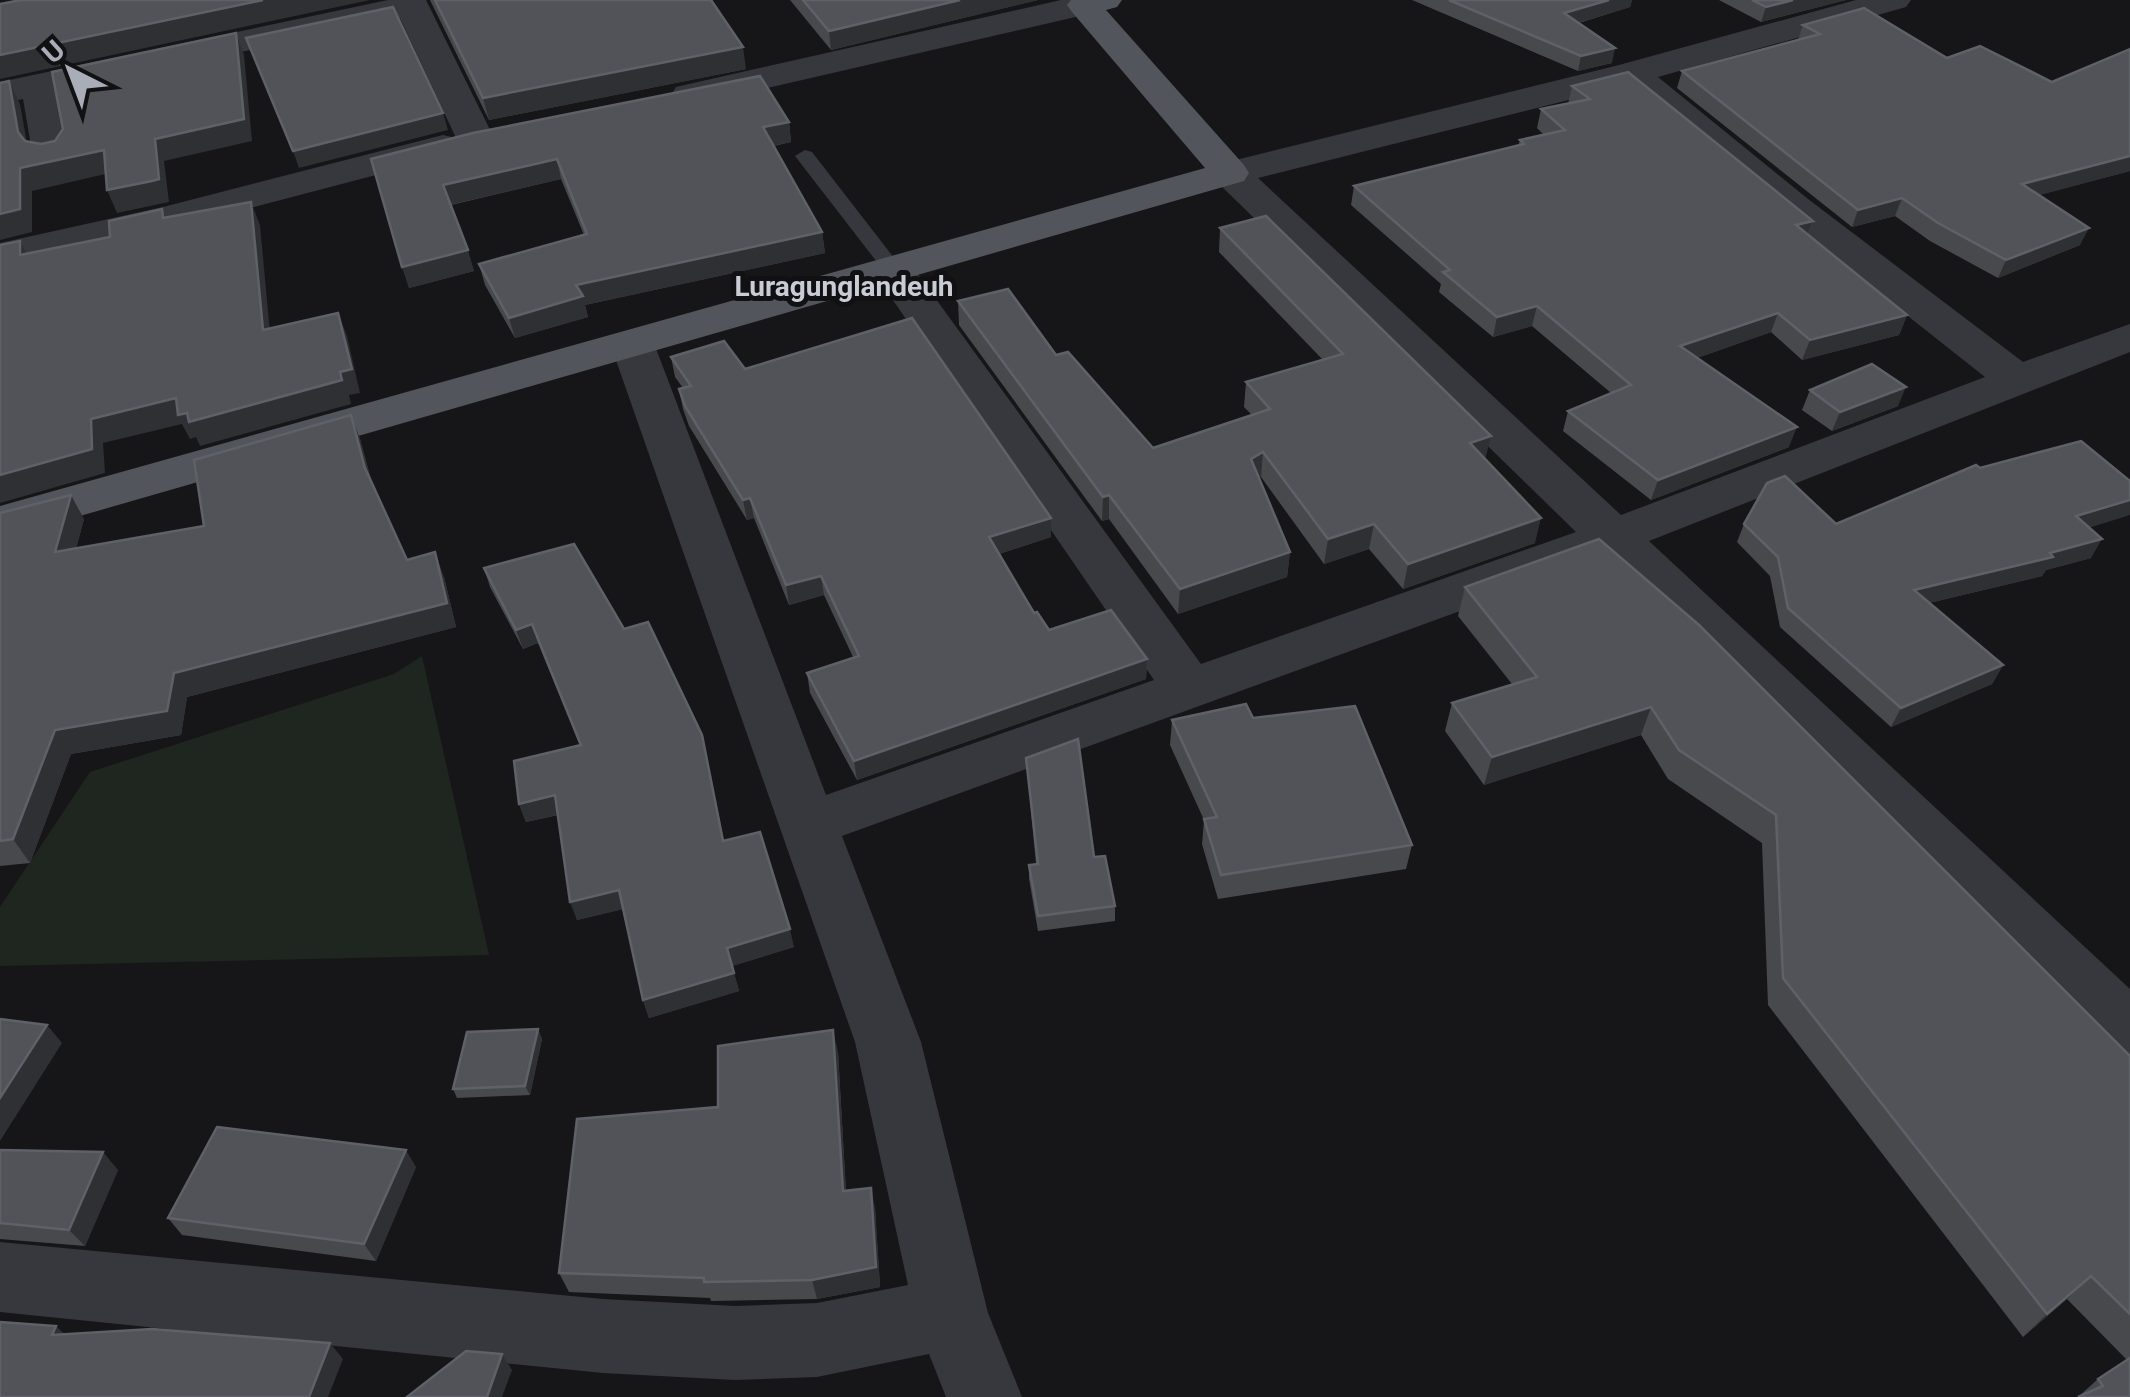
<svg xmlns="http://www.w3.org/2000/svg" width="2130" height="1397" font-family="Roboto,sans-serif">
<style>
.green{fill:#1e261f}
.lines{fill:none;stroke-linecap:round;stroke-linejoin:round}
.service{fill:#37383d;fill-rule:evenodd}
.minor{fill:#37383d;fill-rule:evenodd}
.primary{fill:#53555c;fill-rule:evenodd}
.wall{fill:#47494d}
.shaded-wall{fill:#2f3033}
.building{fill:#525359;stroke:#5f6168;stroke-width:2.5}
.labels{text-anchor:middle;stroke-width:10;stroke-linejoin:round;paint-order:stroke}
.far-quarter-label{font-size:28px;font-weight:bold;fill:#c9ccd4;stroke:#111113}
</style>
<rect width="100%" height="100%" fill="#161618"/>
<polygon class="green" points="422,656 489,955 0,966 0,907 90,772 394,674"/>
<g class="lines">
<polygon class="service" points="805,150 812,152 901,267 904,271 901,275 887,275 795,156"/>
<g class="minor">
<polygon points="388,0 426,0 494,138 488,146 475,149 462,146 456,154 166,230 0,267 0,243 163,207 443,135 456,138 400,18 58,91 70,152 65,160 51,163 37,160 32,152 23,99 0,104 0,82"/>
<polygon points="1061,0 1097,0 1101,5 1096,12 1084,15 689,106 676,103 671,95 676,87 689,84"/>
<path d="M 1856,0 L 1911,0 L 1906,7 L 1658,77 L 1808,199 L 2023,362 L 2130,324 L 2130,352 L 1649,541 L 2130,989 L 2130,1058 L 2107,1050 L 1603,559 L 842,836 L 921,1042 L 988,1313 L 1022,1397 L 946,1397 L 929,1354 L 817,1377 L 735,1380 L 603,1373 L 0,1312 L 0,1242 L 603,1299 L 735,1306 L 817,1303 L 908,1285 L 855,1042 L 611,346 L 617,337 L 633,333 L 649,337 L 655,346 L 826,795 L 1154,680 L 873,271 L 879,262 L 894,258 L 909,262 L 1201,664 L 1576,532 L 1216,181 L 1211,173 L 1216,165 L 1619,65 ZM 1624,86 L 1780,215 L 1985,377 L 1621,515 L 1258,178 Z"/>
</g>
<polygon class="primary" points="1071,0 1122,0 1117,7 1106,10 1244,165 1249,173 1244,181 0,539 0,506 1205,168 1072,12 1067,5"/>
</g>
<g class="wall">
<polygon points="430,0 711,0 746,69 489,120"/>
<polygon points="790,0 1038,0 831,50"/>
<polygon points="1412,0 1632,0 1630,7 1579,23 1612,63 1578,71"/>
<polygon points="1719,0 1846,0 1761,22"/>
<polygon points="1803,25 2052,82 2130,49 2130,171 2038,195 2080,245 1998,278 1930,241 1895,216 1852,227 1677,88 1682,71 1798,40"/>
<polygon points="1572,86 1813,221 1808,234 1907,315 1899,335 1802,360 1771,332 1697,358 1789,447 1651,500 1563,431 1568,411 1611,393 1532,326 1493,337 1439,292 1441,284 1351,205 1354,186 1518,146 1520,140 1544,135 1537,128 1541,109 1568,104"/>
<polygon points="789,122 791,142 774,146 822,232 825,253 585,305 588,317 515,338 485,285 479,264 584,235 561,179 451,205 474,271 409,288 371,159"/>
<polygon points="1220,228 1485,459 1535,543 1403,589 1369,549 1324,564 1261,477 1259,478 1290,552 1287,577 1178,614 1109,519 1102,521 959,325 958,301 1056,355 1153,448 1252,415 1244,407 1246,382 1323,360 1219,252"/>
<polygon points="671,357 745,369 1051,518 1051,537 999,554 1034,613 1049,630 1147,659 1146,679 857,780 810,693 807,673 853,657 824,595 789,605 754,518 747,520 689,426 683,409 679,389 683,388 675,377"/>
<polygon points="1810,390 1898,406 1832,431 1802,410"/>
<polygon points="351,415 360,439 372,483 407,560 444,577 456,627 187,697 181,735 71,754 30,863 0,866 0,513 84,519 76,548 204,526"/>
<polygon points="1744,524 1836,524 2089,528 2091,558 2046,570 2042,576 1929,603 2003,665 1992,684 1891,727 1780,627 1770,576 1737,542"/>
<polygon points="1599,539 2130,1056 2130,1397 2078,1397 2098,1379 2127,1360 2067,1299 2023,1337 1768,1005 1762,843 1668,779 1641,735 1484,785 1445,731 1452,703 1512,684 1458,616 1465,587"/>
<polygon points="484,568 624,629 706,754 724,841 794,947 732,966 739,991 649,1018 643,1000 623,909 577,920 558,815 526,822 519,804 580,746 538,643 523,649 490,587"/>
<polygon points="1253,718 1412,845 1406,869 1218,899 1202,844 1204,820 1170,745 1172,720"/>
<polygon points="1026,758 1094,857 1115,906 1115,921 1038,931 1029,879 1029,865 1036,864"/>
<polygon points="538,1029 542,1039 530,1095 457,1098 453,1089"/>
<polygon points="838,1052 846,1191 875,1208 880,1287 817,1299 711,1301 710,1298 569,1292 559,1273 718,1107"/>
<polygon points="0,1150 118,1170 85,1246 0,1239"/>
<polygon points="416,1167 376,1261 182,1235 168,1218"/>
</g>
<g class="shaded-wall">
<polygon points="263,0 370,0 0,79 0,55"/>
<polygon points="960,0 1038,0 831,50 829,31"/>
<polygon points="1609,0 1632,0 1630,7 1561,28 1564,13"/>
<polygon points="1793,0 1846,0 1761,22 1766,7"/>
<polygon points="236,33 244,55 252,141 164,161 169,202 117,213 107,190 155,139"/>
<polygon points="743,47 746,69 489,120 483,98"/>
<polygon points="1615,48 1612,63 1578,71 1581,56"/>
<polygon points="9,81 20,104 29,154 18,132"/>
<polygon points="443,113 448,130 299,168 293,151"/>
<polygon points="789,122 791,142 766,147 763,127"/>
<polygon points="104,150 114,172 32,191 32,232 0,240 0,214 20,168"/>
<polygon points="2130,156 2130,171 2014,202 2022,184"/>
<polygon points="557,159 561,179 449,205 443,185"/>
<polygon points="1902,198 1895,216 1852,227 1858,210"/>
<polygon points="251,202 260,225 272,354 263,330"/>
<polygon points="1813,221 1805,240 1796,225"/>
<polygon points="2089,228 2080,245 1998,278 2006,260"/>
<polygon points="822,232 825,253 585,305 588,317 515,338 509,318 576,285"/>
<polygon points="20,241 32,264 20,255"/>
<polygon points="468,250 474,271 409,288 402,267"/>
<polygon points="1537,306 1532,326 1493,337 1497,317"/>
<polygon points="338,313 347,336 360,393 349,395 351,404 200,446 196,437 190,439 182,424 103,443 105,473 0,503 0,475 91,419 176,398 340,372"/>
<polygon points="1778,313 1771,332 1674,366 1680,346"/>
<polygon points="1907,315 1899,335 1802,360 1810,340"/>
<polygon points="1906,387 1898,406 1832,431 1840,412"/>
<polygon points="351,415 360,439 374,492 365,468"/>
<polygon points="1797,427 1789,447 1651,500 1658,480"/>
<polygon points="1491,436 1485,460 1470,443"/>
<polygon points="1263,452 1261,477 1249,483 1251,459"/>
<polygon points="71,495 84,519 69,576 55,552"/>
<polygon points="1109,495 1109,519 1102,521 1103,497"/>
<polygon points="750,498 754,518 747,520 743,500"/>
<polygon points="2130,500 2130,515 2066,535 2076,516"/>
<polygon points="1051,518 1051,537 989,557 989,537"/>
<polygon points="1541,518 1535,543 1403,589 1408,564"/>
<polygon points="1374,524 1369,549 1324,564 1328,539"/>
<polygon points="2102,539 2091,558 2046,570 2042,576 1904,609 1914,590"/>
<polygon points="435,552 444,577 456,627 187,697 181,735 71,754 30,863 13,839 55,730"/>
<polygon points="1290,552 1287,577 1178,614 1180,589"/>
<polygon points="821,576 824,595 789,605 786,585"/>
<polygon points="532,624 538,643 523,649 516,630"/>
<polygon points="1147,659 1146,679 857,780 854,761"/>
<polygon points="2003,665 1992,684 1891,727 1901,708"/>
<polygon points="1651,707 1641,735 1484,785 1492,757"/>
<polygon points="555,795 561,814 526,822 519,804"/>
<polygon points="619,890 624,909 577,920 570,902"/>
<polygon points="790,929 794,947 732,966 727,948"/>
<polygon points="734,973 739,991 649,1018 643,1000"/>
<polygon points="47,1025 62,1043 0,1141 0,1098"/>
<polygon points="538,1029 542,1039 530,1095 525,1086"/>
<polygon points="833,1030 838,1052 847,1211 843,1191"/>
<polygon points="406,1150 416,1167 376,1261 364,1244"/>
<polygon points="103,1152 118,1170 85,1246 69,1230"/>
<polygon points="871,1188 875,1208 880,1287 817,1299 812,1280"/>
<polygon points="2091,1276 2067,1299 2023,1337 2047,1314"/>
<polygon points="56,1326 73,1342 52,1335"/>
<polygon points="330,1343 343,1359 328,1397 309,1397"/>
<polygon points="502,1354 512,1370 502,1397 487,1397"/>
</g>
<g class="building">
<polygon points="21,0 263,0 0,55 0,4"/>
<polygon points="435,0 711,0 743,47 483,98"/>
<polygon points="803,0 960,0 829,31"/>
<polygon points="1449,0 1609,0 1564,13 1615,48 1581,56"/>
<polygon points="1752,0 1793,0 1766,7"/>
<polygon points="393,7 443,113 293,151 246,38"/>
<polygon points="1864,8 1947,58 1980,46 2052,82 2130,49 2130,156 2022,184 2089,228 2006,260 1938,223 1902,198 1858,210 1682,71 1820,34 1803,25"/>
<polygon points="236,33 244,119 155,139 159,179 152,181 107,190 104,150 20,168 20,209 0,214 0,83 9,81 18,132 25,141 41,144 55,141 63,129 52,72"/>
<polygon points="1628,72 1813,221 1796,225 1907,315 1810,340 1778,313 1680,346 1797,427 1658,480 1568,411 1631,385 1537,306 1497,317 1443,272 1450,270 1354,186 1524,144 1520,140 1565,130 1541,109 1590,99 1572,86"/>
<polygon points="760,76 789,122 763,127 822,232 576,285 583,296 509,318 479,264 587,234 557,159 443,185 468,250 402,267 371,159 473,133"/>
<polygon points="251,202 263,330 338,313 352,369 340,372 342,380 189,422 187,413 178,415 176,398 91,419 92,449 0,475 0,245 20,241 20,255 110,237 109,221 162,209 163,218"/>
<polygon points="1266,216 1491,436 1470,443 1541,518 1408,564 1374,524 1328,539 1263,452 1251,459 1290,552 1180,589 1109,495 1103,497 958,301 1008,289 1056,355 1068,352 1153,448 1270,409 1246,382 1343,354 1220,228"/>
<polygon points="912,318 1051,518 989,537 1034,613 1037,612 1049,630 1111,610 1147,659 854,761 807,673 859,656 821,576 786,585 750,498 743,500 685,406 679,389 691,386 671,357 724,341 745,369"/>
<polygon points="1872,364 1906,387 1840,412 1810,390"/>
<polygon points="351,415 365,468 407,560 435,552 447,603 174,673 167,711 55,730 13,839 0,841 0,513 71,495 55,552 204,526 194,460"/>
<polygon points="2081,441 2130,481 2130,500 2076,516 2102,539 2050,553 2053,557 1914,590 2003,665 1901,708 1788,608 1778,557 1744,524 1767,483 1785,476 1836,524 1976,465 1980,468"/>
<polygon points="1599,539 1699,625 2130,1056 2130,1314 2091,1276 2047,1314 1783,978 1776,815 1679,750 1651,707 1492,757 1452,703 1537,677 1465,587"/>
<polygon points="574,544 624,629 648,622 702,735 723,841 760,832 790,929 727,948 734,973 643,1000 619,890 570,902 555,795 519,804 514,761 581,745 532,624 516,630 484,568"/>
<polygon points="1246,704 1253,718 1355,706 1412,845 1221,875 1204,819 1217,817 1172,720"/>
<polygon points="1078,739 1094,857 1105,856 1115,906 1038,916 1029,865 1038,864 1026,758"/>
<polygon points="0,1019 47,1025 0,1098"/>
<polygon points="538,1029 525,1086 453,1089 467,1032"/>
<polygon points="833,1030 843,1191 871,1188 876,1267 812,1280 704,1282 704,1278 559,1273 577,1119 718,1107 718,1046"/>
<polygon points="217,1127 406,1150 364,1244 168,1218"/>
<polygon points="0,1150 103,1152 69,1230 0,1223"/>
<polygon points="0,1322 56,1326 52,1335 152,1329 330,1343 309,1397 0,1397"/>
<polygon points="466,1351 502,1354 487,1397 407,1397"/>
<polygon points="2130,1358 2130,1397 2078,1397 2103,1386 2098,1379"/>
</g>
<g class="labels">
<g class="far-quarter-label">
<text x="844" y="296">Luragunglandeuh</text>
</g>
</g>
<g transform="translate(70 70) rotate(318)" stroke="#111113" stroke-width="8" paint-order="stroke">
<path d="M0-8L18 38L0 25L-18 38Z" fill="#a8adb8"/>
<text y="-15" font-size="28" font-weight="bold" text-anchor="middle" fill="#a8adb8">U</text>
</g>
</svg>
